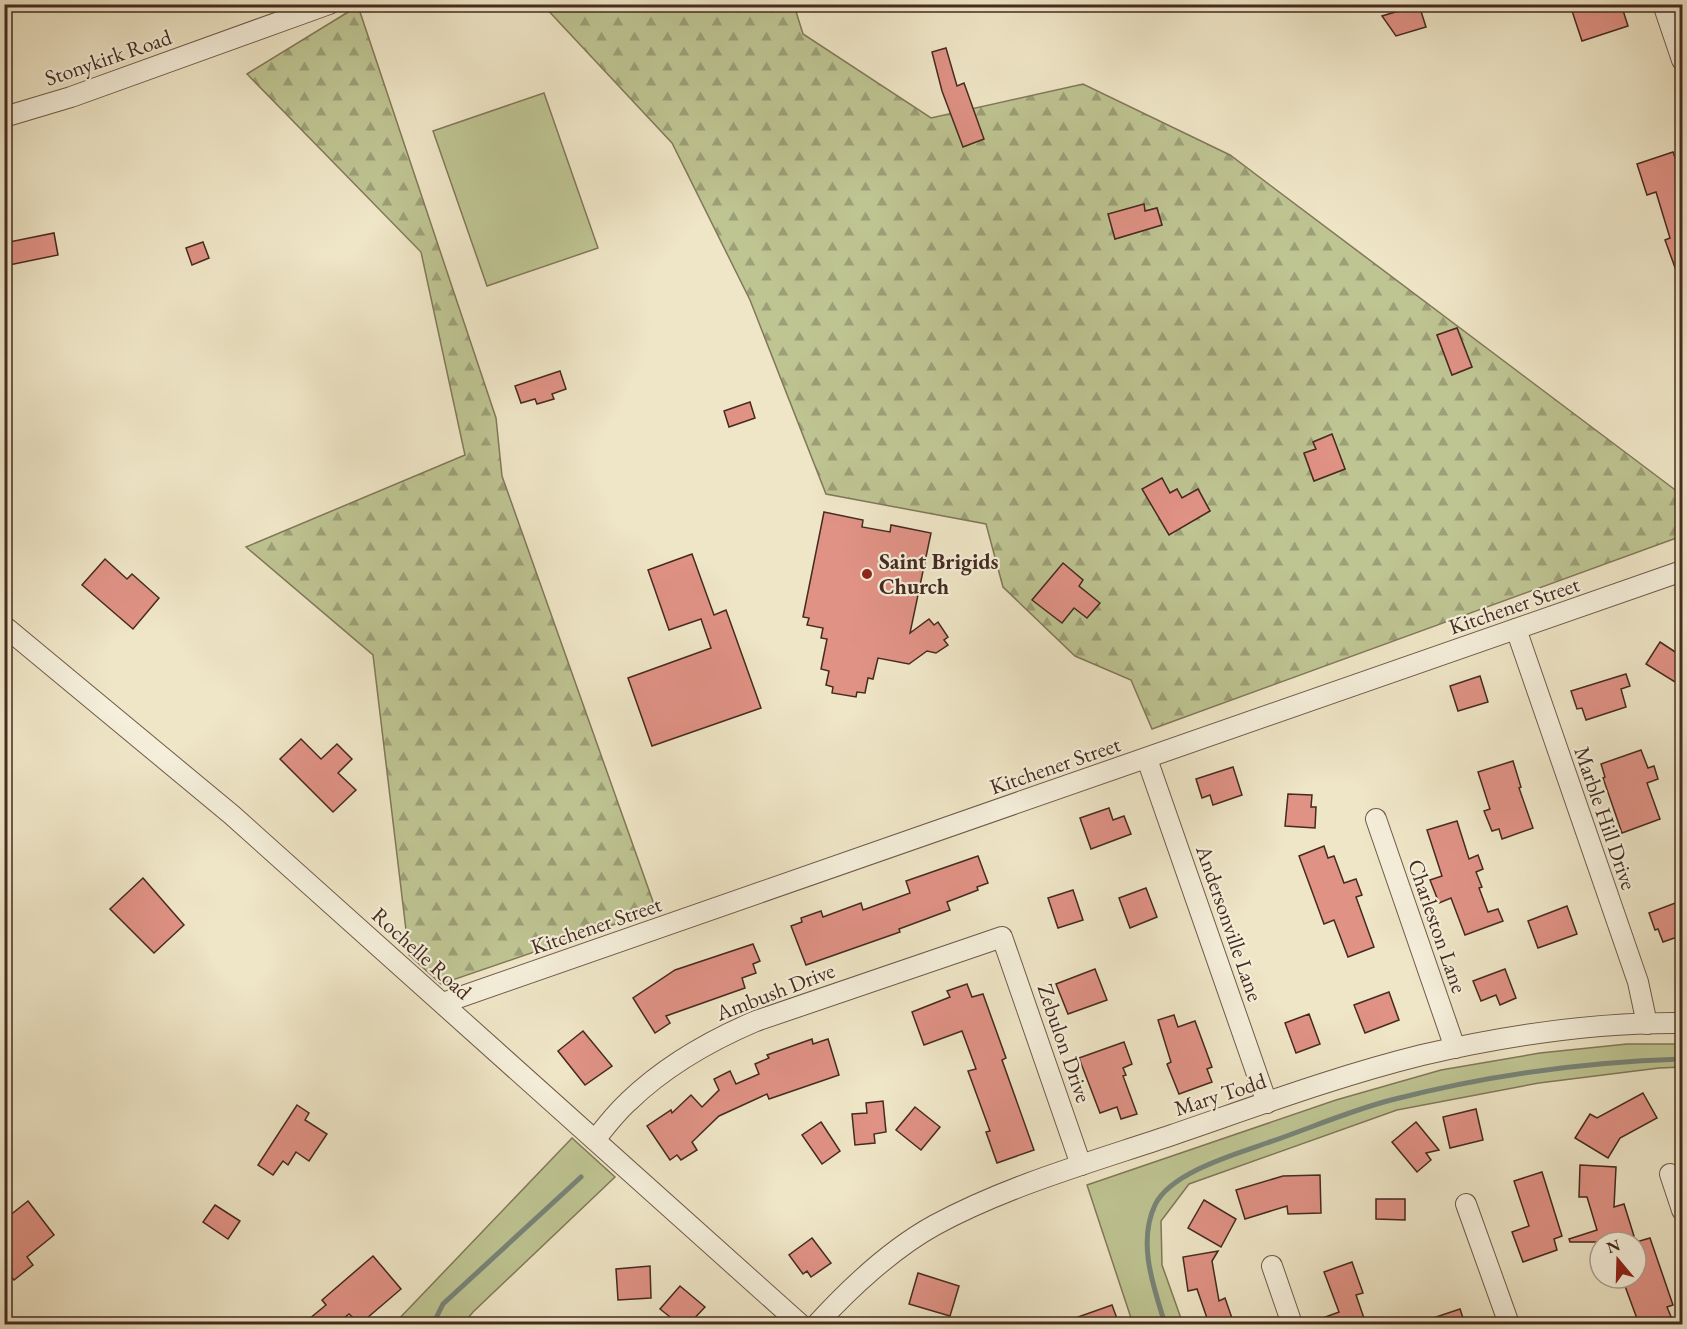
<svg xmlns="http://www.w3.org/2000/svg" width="1687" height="1329" font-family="'EB Garamond',serif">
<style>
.grass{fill:#bec492;stroke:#827859;stroke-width:1.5}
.forest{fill:url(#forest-firs);stroke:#827859;stroke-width:1.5;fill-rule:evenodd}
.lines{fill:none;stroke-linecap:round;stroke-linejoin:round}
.stream{stroke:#788478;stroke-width:5}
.building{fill:#e09285;stroke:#452b20;stroke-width:1.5}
.minor-casing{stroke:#705a4a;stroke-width:22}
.minor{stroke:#f5efdb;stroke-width:20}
.poi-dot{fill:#8f2418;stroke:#f5efdb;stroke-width:2}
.labels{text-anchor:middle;stroke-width:4.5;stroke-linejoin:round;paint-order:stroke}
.street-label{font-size:22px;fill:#452b20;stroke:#f5efdb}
.poi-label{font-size:22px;font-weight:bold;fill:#452b20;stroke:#f5efdb;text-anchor:start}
</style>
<defs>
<pattern id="forest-firs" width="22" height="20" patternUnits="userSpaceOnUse" patternTransform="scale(1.5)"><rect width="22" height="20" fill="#bec492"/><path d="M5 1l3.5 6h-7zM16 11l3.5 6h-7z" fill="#9c9f77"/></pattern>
</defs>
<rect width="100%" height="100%" fill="#efe6c7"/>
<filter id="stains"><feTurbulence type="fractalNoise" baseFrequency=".00333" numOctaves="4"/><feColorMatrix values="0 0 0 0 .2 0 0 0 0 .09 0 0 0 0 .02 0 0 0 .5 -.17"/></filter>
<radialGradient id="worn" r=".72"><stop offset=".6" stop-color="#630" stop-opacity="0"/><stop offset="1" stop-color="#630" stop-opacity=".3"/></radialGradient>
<g class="grass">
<polygon points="544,93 598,248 487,286 433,131"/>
<polygon points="1627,1044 1682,1044 1682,1067 1659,1068 1539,1083 1397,1110 1189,1184 1161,1221 1162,1265 1183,1324 1133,1324 1087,1185 1336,1100 1441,1070 1540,1053"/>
<polygon points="572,1138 615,1177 473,1312 468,1318 468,1324 394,1324"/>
</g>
<g class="forest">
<path d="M 768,4 L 771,12 L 785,7 L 784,5 L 794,5 L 803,34 L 931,118 L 1083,84 L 1230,155 L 1682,495 L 1682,536 L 1152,729 L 1131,680 L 1075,656 L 1003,587 L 986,524 L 826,494 L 750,300 L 672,143 L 543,5 ZM 1144,205 L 1145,211 L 1157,208 L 1162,225 L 1115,239 L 1109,214 ZM 1457,328 L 1472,367 L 1452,375 L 1437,335 ZM 1332,435 L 1345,469 L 1314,481 L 1304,454 L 1316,449 L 1313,442 ZM 1162,478 L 1170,493 L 1177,489 L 1182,498 L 1198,489 L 1210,511 L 1169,534 L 1143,489 Z"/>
<polygon points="358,6 496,418 502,476 656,910 441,984 409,955 373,655 246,547 465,455 421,252 247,74"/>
</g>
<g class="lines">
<g class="stream">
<polyline points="433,1324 443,1304 581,1177"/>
<path d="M 1165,1324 C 1154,1288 1137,1243 1155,1205 C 1170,1173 1235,1154 1267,1143 C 1308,1129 1349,1111 1391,1100 C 1487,1075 1584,1062 1682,1059"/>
</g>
</g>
<g class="building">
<polygon points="1590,4 1621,4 1628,26 1582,41 1572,11"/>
<polygon points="1419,5 1426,27 1396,36 1382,16"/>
<polygon points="946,48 957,86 964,83 984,139 963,147 942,91 932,52"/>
<polygon points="1673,152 1683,178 1683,284 1681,284 1665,240 1670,238 1656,192 1647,195 1637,164"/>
<polygon points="1144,204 1145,211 1157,208 1162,225 1115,239 1108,214"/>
<polygon points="54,233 58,255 4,266 4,243"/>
<polygon points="203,242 209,258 192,265 186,248"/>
<polygon points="1457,328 1472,367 1452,375 1437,335"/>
<polygon points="560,371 566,389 552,394 554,399 537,404 535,399 521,403 515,386"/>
<polygon points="750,402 755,418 729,427 724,411"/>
<polygon points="1332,434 1345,469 1314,481 1304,453 1316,449 1313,442"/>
<polygon points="1162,478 1170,493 1177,489 1182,498 1198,489 1210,511 1169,535 1142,489"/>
<polygon points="824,512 863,520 862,527 890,532 891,525 931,533 910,633 929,619 934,625 938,622 948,637 944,640 948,645 936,653 927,651 909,664 878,658 873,679 868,678 865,693 857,692 856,697 832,693 833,687 826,685 829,671 821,669 827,639 821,638 823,628 807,625 809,618 803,617"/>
<polygon points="692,554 714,615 726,610 761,708 652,746 628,678 711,648 701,619 669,630 648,570"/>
<polygon points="105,559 127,579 132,574 159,598 133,629 82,585"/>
<polygon points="1063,563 1083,580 1079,586 1100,603 1087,618 1074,608 1062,623 1032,600"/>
<polygon points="1660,642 1683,657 1683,670 1675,682 1646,664"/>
<polygon points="1626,674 1630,686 1621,689 1626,707 1586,720 1582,708 1577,709 1571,691"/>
<polygon points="1480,676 1488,702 1458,711 1450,686"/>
<polygon points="301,739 321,759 337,744 352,759 338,773 356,790 333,812 280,759"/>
<polygon points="1641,750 1648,768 1654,766 1658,779 1647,783 1660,819 1622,833 1603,778 1605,777 1601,764"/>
<polygon points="1513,761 1521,787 1519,788 1533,828 1502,839 1499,829 1492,831 1484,811 1490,809 1478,772"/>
<polygon points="1233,767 1242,795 1213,805 1210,795 1202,798 1196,779"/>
<polygon points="1288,794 1312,795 1311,807 1316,807 1315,828 1285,826"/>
<polygon points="1109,808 1113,820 1124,816 1131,834 1091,849 1080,818"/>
<polygon points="1457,821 1469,859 1478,855 1483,869 1476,872 1482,887 1479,888 1488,912 1498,909 1503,921 1465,935 1451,898 1439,903 1430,880 1442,876 1427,830"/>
<polygon points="1324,846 1328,858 1334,856 1344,883 1356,879 1362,895 1356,897 1374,947 1348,957 1334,920 1324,924 1299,856"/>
<polygon points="978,856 988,883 977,887 978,890 947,902 950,910 899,929 900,932 806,965 791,926 802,922 801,918 821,911 823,917 861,903 863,910 910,893 906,881"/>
<polygon points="143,878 184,925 154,953 110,909"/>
<polygon points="1146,888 1157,917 1130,928 1119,898"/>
<polygon points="1073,890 1083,920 1058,928 1048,898"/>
<polygon points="1683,900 1683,935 1663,942 1658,929 1655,930 1649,913"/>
<polygon points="1567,906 1577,934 1538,948 1528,921"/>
<polygon points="753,944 760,961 753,964 756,973 742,978 745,988 666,1016 670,1023 655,1033 633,998 675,970"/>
<polygon points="1095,969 1107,1000 1068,1014 1056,984"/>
<polygon points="1505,969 1516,998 1500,1005 1496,995 1481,1001 1473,981"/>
<polygon points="967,984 972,997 983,994 1006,1058 1002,1060 1034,1150 997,1163 986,1132 990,1131 968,1071 976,1069 962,1031 924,1045 912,1012 950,997 947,991"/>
<polygon points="1389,992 1399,1020 1365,1033 1354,1005"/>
<polygon points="1309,1014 1320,1044 1296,1053 1285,1023"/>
<polygon points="1174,1015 1178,1027 1195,1021 1212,1067 1207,1069 1212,1082 1179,1094 1167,1064 1171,1062 1158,1020"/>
<polygon points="583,1031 612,1066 585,1085 558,1051"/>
<polygon points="812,1039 813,1044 828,1039 839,1075 769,1099 767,1094 719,1116 692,1142 697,1150 681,1160 677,1155 670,1160 647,1126 671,1110 672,1113 691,1095 702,1107 719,1090 714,1079 730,1071 736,1084 759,1074 755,1064 769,1058 767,1055"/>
<polygon points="1124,1042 1132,1064 1123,1068 1126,1075 1123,1076 1137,1114 1121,1119 1117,1107 1100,1113 1079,1058"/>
<polygon points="1643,1093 1657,1118 1620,1138 1608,1158 1575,1138 1590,1114 1597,1118"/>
<polygon points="883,1101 886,1132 874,1134 875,1143 855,1145 852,1114 867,1113 866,1103"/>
<polygon points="297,1105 309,1113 305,1120 327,1134 309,1161 296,1152 288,1165 283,1161 273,1175 258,1165"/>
<polygon points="915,1107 940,1127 921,1150 896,1130"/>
<polygon points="1476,1109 1483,1140 1450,1148 1443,1117"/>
<polygon points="821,1122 840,1151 822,1164 802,1135"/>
<polygon points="1416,1122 1439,1150 1426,1153 1431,1160 1417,1172 1392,1142"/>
<polygon points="1580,1165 1616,1167 1614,1207 1624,1204 1634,1236 1614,1242 1570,1242 1569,1239 1597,1230 1587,1197 1579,1197"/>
<polygon points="1542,1172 1562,1236 1554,1239 1557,1250 1523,1262 1512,1232 1529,1226 1514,1181"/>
<polygon points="1320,1175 1321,1213 1288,1214 1287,1206 1245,1219 1236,1190 1283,1176"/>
<polygon points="1376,1199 1405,1199 1405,1220 1376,1219"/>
<polygon points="1204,1200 1236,1219 1221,1247 1188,1228"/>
<polygon points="28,1201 54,1235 27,1257 33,1265 14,1280 4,1269 4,1220"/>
<polygon points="215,1205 240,1221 228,1239 203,1222"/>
<polygon points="812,1238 831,1263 811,1277 807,1271 803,1274 789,1255"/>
<polygon points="1650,1238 1673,1305 1667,1307 1674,1324 1639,1324 1622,1278 1636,1278 1636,1242"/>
<polygon points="1218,1251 1212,1261 1219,1301 1225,1298 1234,1324 1209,1324 1197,1289 1188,1291 1183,1257"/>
<polygon points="373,1256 401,1289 360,1324 349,1314 337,1324 303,1324 326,1305 322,1300"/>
<polygon points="1352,1262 1363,1293 1356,1295 1366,1324 1310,1324 1309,1323 1339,1312 1324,1272"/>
<polygon points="650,1266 651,1298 618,1300 616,1269"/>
<polygon points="918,1273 959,1286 950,1316 909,1304"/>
<polygon points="680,1286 705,1307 689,1324 679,1324 660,1309"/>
<polygon points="1112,1305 1119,1324 1061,1324 1061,1323"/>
<polygon points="1460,1309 1465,1324 1421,1324 1421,1322"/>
</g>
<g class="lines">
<g class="minor-casing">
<g id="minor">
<polyline points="1663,4 1682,60"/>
<polyline points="4,117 71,97 329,4"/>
<polyline points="4,626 232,815 800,1324"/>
<polyline points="1516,629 1638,982 1647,1024"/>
<polyline points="1147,759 1267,1103"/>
<polyline points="1376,819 1455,1048"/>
<polyline points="443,1003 1682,571"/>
<path d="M 595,1140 C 605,1127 616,1113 628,1102 C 665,1066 709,1041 756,1021 L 1002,937 L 1081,1165"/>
<polyline points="1670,1174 1682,1210"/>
<polyline points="1466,1204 1509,1324"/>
<polyline points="1272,1266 1292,1324"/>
<path d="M 817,1324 C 849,1289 893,1248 935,1225 C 1009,1185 1092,1162 1172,1135 C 1254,1107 1337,1076 1422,1055 C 1504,1036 1598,1022 1682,1023"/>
</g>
</g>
<use href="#minor" class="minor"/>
</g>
<circle class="poi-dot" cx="867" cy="574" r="6"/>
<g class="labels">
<g class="street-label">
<text transform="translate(108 57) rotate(-19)" y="8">Stonykirk Road</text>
<text transform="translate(1514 605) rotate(-19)" y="8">Kitchener Street</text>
<text transform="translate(1055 765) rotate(-19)" y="8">Kitchener Street</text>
<text transform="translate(1606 818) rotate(71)" y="8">Marble Hill Drive</text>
<text transform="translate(1230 923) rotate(71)" y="8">Andersonville Lane</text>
<text transform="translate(596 925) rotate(-19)" y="8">Kitchener Street</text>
<text transform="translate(1438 926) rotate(71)" y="8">Charleston Lane</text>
<text transform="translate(422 953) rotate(42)" y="8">Rochelle Road</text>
<text transform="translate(775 991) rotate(-21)" y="8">Ambush Drive</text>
<text transform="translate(1065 1043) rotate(71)" y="8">Zebulon Drive</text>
<text transform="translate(1220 1094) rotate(-18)" y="8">Mary Todd</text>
</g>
<g class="poi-label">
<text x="879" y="569">Saint Brigids<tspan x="879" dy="25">Church</tspan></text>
</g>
</g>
<rect width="1687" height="1329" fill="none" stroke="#efe6c7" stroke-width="24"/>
<rect x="6" y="6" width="1675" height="1317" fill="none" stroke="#452b20" stroke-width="3"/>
<rect x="12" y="12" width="1663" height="1305" fill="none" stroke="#452b20" stroke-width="1.5"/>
<g transform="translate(1618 1260) rotate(341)"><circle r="28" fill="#f5efdb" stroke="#afa190" stroke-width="1.5"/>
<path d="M0-4.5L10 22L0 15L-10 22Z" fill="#8f2418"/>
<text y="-9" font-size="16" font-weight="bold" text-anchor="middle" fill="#452b20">N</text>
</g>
<rect width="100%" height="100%" filter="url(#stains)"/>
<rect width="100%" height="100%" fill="url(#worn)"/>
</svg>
